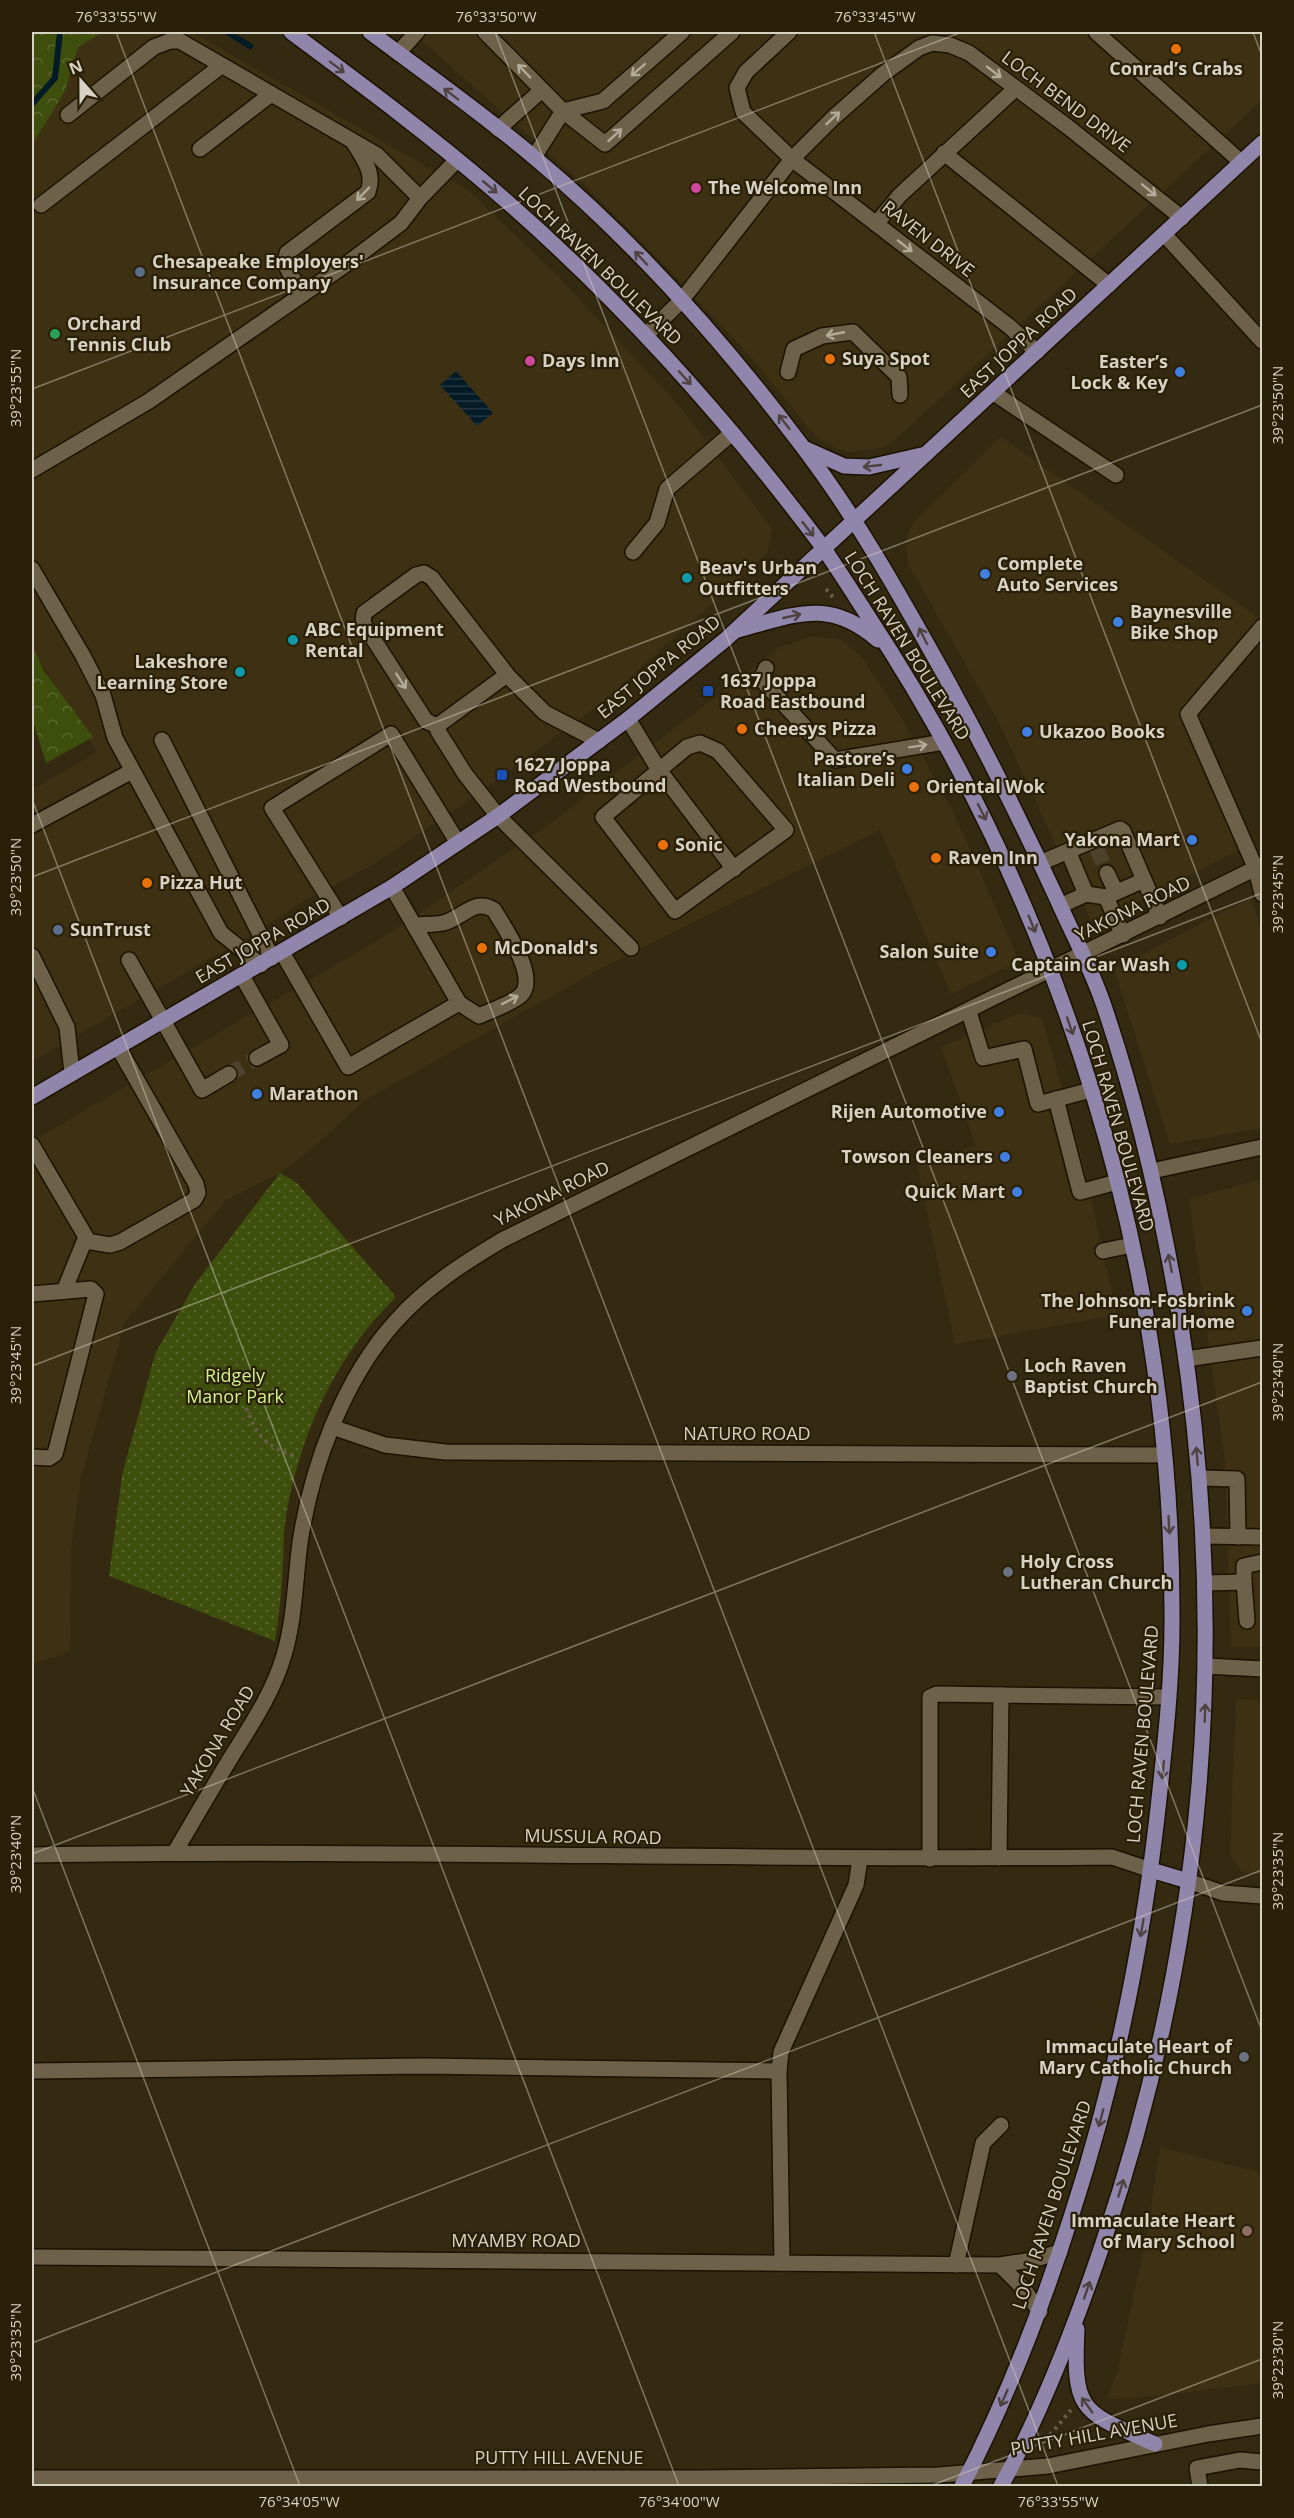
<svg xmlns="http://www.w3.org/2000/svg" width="1294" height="2518" font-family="'Open Sans',sans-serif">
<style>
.built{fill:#3e3113}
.forest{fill:url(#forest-crowns)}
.park{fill:url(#park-dots)}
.water{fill:url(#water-rules)}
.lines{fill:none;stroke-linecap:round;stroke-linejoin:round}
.stream{stroke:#031a27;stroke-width:6}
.minor-tunnel{stroke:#4d432d;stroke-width:15;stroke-dasharray:15 8;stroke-linecap:butt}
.minor-casing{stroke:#1b1200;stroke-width:18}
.major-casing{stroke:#1b1200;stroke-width:18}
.path{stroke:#675e4a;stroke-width:4;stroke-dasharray:3 4.5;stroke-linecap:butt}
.minor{stroke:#6d6249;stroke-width:15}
.major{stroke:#9085ab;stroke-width:15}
.oneway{stroke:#4e4341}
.oneway2{stroke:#b3ab99}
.ticks{fill:none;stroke:#d8d2c4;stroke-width:1.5;stroke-opacity:0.45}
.food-dot{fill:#e8710a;stroke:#2a2008;stroke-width:2}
.hotel-dot{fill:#d1479c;stroke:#2a2008;stroke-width:2}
.service-dot{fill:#5c6f8a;stroke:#2a2008;stroke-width:2}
.leisure-dot{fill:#2e9e5b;stroke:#2a2008;stroke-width:2}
.shop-dot{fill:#3f7fe0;stroke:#2a2008;stroke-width:2}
.culture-dot{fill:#0f9aa8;stroke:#2a2008;stroke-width:2}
.transit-dot{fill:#1a4fb4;stroke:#2a2008;stroke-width:2}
.worship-dot{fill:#6b7280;stroke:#2a2008;stroke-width:2}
.education-dot{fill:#8d6e63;stroke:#2a2008;stroke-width:2}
.labels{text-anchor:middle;stroke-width:4.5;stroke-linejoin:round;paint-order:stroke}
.poi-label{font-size:18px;font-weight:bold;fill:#d8d2c4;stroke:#2a2008;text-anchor:start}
.street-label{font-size:18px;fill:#d8d2c4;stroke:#2a2008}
.park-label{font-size:18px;fill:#d3f18d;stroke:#2a2008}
.neatline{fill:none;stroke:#d8d2c4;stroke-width:2}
.ticks-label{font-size:15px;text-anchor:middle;fill:#d8d2c4}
</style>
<defs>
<pattern id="forest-crowns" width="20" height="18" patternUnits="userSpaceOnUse" patternTransform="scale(1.5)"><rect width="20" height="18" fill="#3e4e0d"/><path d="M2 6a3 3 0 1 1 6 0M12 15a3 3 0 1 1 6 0" fill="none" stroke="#59672f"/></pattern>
<pattern id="park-dots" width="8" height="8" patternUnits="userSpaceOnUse" patternTransform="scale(1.5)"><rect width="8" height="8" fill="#3e4e0d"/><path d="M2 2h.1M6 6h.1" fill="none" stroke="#59672f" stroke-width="1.8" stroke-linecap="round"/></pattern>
<pattern id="water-rules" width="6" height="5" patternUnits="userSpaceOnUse" patternTransform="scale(1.5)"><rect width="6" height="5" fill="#031a27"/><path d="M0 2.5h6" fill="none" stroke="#273a45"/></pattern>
</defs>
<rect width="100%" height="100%" fill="#342a12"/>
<g class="built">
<polygon points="32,32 192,32 469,191 557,275 681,408 772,529 767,554 601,703 473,797 375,863 294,907 252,935 32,1061 32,790 97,752 32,650"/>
<polygon points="412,32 1262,32 1262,100 896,439 883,447 852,452 837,449 816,437 753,359 658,258 589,189"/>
<polygon points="1001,437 1259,618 1179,713 1239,850 1100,921 1090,919 1000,725 908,564 906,548 909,530 919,517"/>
<polygon points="813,636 841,640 863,658 902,719 952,809 1019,961 951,994 880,830 600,969 365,1100 314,1147 280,1173 225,1201 125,1322 81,1478 71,1551 70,1651 32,1665 32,1141 387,935 547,826 780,647"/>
<polygon points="1251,898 1262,935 1262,1128 1170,1144 1114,969"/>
<polygon points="1020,1013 1042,1018 1081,1154 1117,1315 955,1344 917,1165 976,1146 941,1047"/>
<polygon points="1262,1179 1262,1647 1231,1647 1225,1463 1189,1199"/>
<polygon points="1236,1699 1262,1700 1262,1874 1243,1873 1230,1854"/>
<polygon points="1160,2147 1262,2173 1262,2383 1147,2397 1107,2399 1118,2369 1148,2228"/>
</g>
<g class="forest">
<polygon points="32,32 103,32 78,47 65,91 32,145"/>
<polygon points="32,645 44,671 93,737 46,763 32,718"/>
</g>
<path class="park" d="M 280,1173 L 297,1183 L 396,1297 C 334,1357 298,1438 285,1523 C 283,1536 284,1550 283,1564 C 282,1590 279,1615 275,1641 L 109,1576 L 122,1475 L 155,1354 L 195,1284 Z"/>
<polygon class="water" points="456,371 493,413 477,426 440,385"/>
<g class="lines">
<g class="stream">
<polyline points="227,32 250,46"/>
<polyline points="32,104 55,78 60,32"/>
</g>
<g class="minor-tunnel">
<polyline points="1097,849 1107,873"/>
<polyline points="229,1074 257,1058"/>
</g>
<g class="minor-casing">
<g id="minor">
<polyline points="485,32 563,111 603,101 682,32"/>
<polyline points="789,32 746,72 737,88 743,112 792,159 1010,327 1037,352"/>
<polyline points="1096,32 1241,162"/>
<polyline points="398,53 417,32"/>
<polyline points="68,115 154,47 170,41 180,41 377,155 420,198"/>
<polyline points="498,129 542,90"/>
<polyline points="200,149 271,94"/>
<polyline points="944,153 1109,285"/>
<polyline points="534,157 563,111 605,144 732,32"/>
<polyline points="41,205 221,66"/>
<polyline points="876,224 900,195 1015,89"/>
<polyline points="1164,234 1262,341"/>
<path d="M 302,295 L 285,264 L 287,253 L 368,192 C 375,173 364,160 354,143"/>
<polyline points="646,335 681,301 792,159 833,118 883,74 919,48 932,43 950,45 969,53 1068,127 1182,218"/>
<polyline points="788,372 794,349 822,336 853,332 899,377 900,395"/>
<polyline points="994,393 1116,475"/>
<polyline points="32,470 149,401 352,260 401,223 420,198 457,160"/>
<polyline points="633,552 657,523 667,489 732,433"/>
<polyline points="32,569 83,656 103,695 115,738 221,933 261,965"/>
<polyline points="1262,627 1188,714 1256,869 1262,894"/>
<polyline points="766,668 761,679 835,760 944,742"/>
<polyline points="628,719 659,770 734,869"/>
<polyline points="437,726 426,721 363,623 364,613 416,575 424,573 432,578 509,677"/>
<polyline points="162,740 272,958"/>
<polyline points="599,741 545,713 509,677 504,677 437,726 438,731 465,774 498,816 631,948"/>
<polygon points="700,743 718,751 786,830 675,911 603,817 687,747"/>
<polyline points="32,825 132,771"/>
<polyline points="1068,851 1086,894"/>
<polyline points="1040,863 1120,829 1123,831 1160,917"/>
<polyline points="1107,873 1116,892"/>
<polyline points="1106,897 1144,880"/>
<polyline points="1060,906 1086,894 1106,897 1123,935"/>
<polyline points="341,918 272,808 391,734 458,843"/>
<path d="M 414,925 C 423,924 434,925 443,923 C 462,919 474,897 494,910 C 504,927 539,977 521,995 C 513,1003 490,1011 479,1016 L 459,1003"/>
<polyline points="282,952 348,1067 459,1003 392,887"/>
<polyline points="32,956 67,1027 72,1073"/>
<polyline points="129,960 202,1090 229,1074"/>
<polyline points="242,976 281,1045 257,1058"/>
<polyline points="969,1012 983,1058 1024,1049 1038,1104 1091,1090"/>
<polyline points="1056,1099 1080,1192 1117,1182"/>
<polyline points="32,1145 86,1237 64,1291"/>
<polyline points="1152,1171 1262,1147"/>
<polyline points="86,1241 110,1245 120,1242 194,1200 198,1193 196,1184 118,1047"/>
<polyline points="1103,1251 1132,1245"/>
<polyline points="32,1294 91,1289 96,1294 55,1454 49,1458 32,1457"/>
<polyline points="1186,1359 1262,1348"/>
<polyline points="332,1427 385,1445 445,1452 1164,1455"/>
<polyline points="1200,1478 1237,1479 1238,1537"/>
<polyline points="1204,1536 1262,1537"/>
<polyline points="1244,1582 1244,1566 1262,1562"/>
<polyline points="1206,1583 1244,1582 1247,1621"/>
<polyline points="1206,1666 1262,1669"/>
<path d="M 175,1852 C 193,1821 211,1790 230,1759 C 251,1725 273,1693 284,1655 C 295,1618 295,1580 300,1543 C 311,1467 344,1378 396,1321 C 426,1287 465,1262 504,1239 L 1262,865"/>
<path d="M 32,1855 C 392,1849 752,1861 1112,1857 L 1151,1870"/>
<polyline points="999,1858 1001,1695 1169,1697"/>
<polyline points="930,1859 930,1697 937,1694 1001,1695"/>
<polyline points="1188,1881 1223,1893 1262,1896"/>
<polyline points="32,2071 422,2066 779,2071"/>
<polyline points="32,2257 1000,2265 1032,2260 1060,2252"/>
<polyline points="782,2263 779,2071 781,2052 856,1885 860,1859"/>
<polyline points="956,2265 983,2143 1001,2125"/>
<polyline points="1000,2265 1023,2288 1040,2312"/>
<polyline points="32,2478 699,2478 939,2475 1048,2466 1208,2434 1262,2426"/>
<polyline points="1200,2486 1197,2468 1240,2460 1262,2462"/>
</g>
</g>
<g class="major-casing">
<g id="major">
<path d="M 291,32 C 358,82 426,132 490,187 C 614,293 724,415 822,546 C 838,569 853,593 868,616 C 1063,912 1174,1267 1172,1622 C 1172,1678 1166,1734 1160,1790 C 1145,1934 1117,2076 1072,2214 C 1042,2308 1007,2399 962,2486"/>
<path d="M 370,32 C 425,73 482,113 535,158 C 634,241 722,340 799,442 C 856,516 901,597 946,678 C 986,751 1023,825 1058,901 C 1073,935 1091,968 1103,1003 C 1139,1108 1163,1216 1181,1326 C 1230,1640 1205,1942 1103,2243 C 1075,2326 1043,2410 1001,2486"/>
<polyline points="806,449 844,466 869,467 926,454"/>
<path d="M 738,630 C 795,615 828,597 878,640"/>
<polyline points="32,1097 392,887 498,816 628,719 726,639 1262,143"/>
<polyline points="1151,1870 1188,1881"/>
<path d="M 1077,2329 C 1073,2413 1081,2411 1155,2444"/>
</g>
</g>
<g class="path">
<polyline points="826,589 833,597"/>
<path d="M 246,1408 C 259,1438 263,1444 294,1456"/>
<polyline points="1050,2435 1071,2410"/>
</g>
<use href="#minor" class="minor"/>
<use href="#major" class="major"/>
</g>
<defs><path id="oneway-shaft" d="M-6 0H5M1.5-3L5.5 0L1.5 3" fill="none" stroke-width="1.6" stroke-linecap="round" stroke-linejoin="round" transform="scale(1.5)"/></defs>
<g class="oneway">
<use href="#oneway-shaft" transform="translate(337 67) rotate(37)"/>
<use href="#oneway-shaft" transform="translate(451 94) rotate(-143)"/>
<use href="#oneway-shaft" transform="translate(490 187) rotate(40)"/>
<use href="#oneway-shaft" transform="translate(641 258) rotate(-133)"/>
<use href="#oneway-shaft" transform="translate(685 378) rotate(48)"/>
<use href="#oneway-shaft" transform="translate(784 422) rotate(-128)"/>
<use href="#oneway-shaft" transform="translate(872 466) rotate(174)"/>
<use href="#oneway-shaft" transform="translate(808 529) rotate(52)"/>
<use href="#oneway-shaft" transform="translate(792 616) rotate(-13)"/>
<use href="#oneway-shaft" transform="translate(923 636) rotate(-117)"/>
<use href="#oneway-shaft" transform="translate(982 812) rotate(63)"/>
<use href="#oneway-shaft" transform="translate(1032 924) rotate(68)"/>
<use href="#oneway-shaft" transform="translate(1070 1026) rotate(71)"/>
<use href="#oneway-shaft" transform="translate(1170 1263) rotate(-101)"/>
<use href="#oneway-shaft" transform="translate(1197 1456) rotate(-95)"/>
<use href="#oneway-shaft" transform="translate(1169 1525) rotate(87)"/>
<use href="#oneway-shaft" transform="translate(1205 1713) rotate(-88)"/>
<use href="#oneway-shaft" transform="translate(1163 1770) rotate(96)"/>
<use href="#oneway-shaft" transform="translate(1142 1928) rotate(100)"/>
<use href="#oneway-shaft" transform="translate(1101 2118) rotate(105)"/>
<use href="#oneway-shaft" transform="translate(1121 2188) rotate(-73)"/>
<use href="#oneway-shaft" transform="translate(1087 2290) rotate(-71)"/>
<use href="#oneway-shaft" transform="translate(1004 2398) rotate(114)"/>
<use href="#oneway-shaft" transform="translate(1087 2405) rotate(-126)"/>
</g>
<g class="oneway2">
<use href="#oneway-shaft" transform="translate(638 70) rotate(139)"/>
<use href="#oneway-shaft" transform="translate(524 71) rotate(-134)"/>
<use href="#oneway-shaft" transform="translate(994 72) rotate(38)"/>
<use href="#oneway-shaft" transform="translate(833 118) rotate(-43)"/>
<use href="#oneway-shaft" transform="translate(615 135) rotate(-42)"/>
<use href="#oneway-shaft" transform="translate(1149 190) rotate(39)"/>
<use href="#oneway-shaft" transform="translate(363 194) rotate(134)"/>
<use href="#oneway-shaft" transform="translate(905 246) rotate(38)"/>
<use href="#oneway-shaft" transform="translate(835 334) rotate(169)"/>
<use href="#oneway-shaft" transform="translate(401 681) rotate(57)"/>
<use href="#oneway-shaft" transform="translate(918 746) rotate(-9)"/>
<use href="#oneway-shaft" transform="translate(510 1000) rotate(-27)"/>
</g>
<path class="ticks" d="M 116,32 L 1058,2486M 495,32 L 1262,2031M 874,32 L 1262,1043M 1253,32 L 1262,56M 32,389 L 962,32M 32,799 L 679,2486M 32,877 L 1262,405M 32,1366 L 1262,893M 32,1787 L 300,2486M 32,1854 L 1262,1382M 32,2343 L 1262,1870M 930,2486 L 1262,2359"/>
<g class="food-dot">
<circle cx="1176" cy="49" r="6"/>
<circle cx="830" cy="359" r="6"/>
<circle cx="742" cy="729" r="6"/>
<circle cx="914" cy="787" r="6"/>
<circle cx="663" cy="845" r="6"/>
<circle cx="936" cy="858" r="6"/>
<circle cx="147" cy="883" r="6"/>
<circle cx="482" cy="948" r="6"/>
</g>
<g class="hotel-dot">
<circle cx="696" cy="188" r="6"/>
<circle cx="530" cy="361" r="6"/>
</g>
<g class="service-dot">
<circle cx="140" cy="272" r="6"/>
<circle cx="58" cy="930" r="6"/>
</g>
<circle class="leisure-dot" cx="55" cy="334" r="6"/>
<g class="shop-dot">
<circle cx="1180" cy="372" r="6"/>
<circle cx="985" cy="574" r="6"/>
<circle cx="1118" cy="622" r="6"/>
<circle cx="1027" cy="732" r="6"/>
<circle cx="907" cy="769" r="6"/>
<circle cx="1192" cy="840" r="6"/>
<circle cx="991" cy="952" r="6"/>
<circle cx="257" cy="1094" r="6"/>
<circle cx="999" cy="1112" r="6"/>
<circle cx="1005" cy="1157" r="6"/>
<circle cx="1017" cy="1192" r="6"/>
<circle cx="1247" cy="1311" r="6"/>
</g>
<g class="culture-dot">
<circle cx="687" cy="578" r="6"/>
<circle cx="293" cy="640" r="6"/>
<circle cx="240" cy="672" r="6"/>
<circle cx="1182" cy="965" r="6"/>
</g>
<g class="transit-dot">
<rect x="702" y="685" width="12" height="12" rx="3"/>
<rect x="496" y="769" width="12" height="12" rx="3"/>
</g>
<g class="worship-dot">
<circle cx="1012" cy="1376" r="6"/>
<circle cx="1008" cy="1572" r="6"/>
<circle cx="1244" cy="2057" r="6"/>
</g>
<circle class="education-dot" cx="1247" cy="2231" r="6"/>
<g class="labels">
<g class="poi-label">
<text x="1176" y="75" text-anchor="middle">Conrad’s Crabs</text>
<text x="708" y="194">The Welcome Inn</text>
<text x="152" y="268">Chesapeake Employers'<tspan x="152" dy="21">Insurance Company</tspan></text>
<text x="67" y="330">Orchard<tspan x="67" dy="21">Tennis Club</tspan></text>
<text x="842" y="365">Suya Spot</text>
<text x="542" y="367">Days Inn</text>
<text x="1168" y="368" text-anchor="end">Easter’s<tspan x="1168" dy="21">Lock &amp; Key</tspan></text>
<text x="997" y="570">Complete<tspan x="997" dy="21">Auto Services</tspan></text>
<text x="699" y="574">Beav's Urban<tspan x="699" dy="21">Outfitters</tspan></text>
<text x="1130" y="618">Baynesville<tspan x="1130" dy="21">Bike Shop</tspan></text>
<text x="305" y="636">ABC Equipment<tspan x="305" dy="21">Rental</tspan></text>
<text x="228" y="668" text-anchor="end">Lakeshore<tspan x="228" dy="21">Learning Store</tspan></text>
<text x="720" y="687">1637 Joppa<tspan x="720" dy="21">Road Eastbound</tspan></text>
<text x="754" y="735">Cheesys Pizza</text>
<text x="1039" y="738">Ukazoo Books</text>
<text x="895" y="765" text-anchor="end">Pastore’s<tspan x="895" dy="21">Italian Deli</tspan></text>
<text x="514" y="771">1627 Joppa<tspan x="514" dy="21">Road Westbound</tspan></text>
<text x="926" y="793">Oriental Wok</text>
<text x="1180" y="846" text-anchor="end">Yakona Mart</text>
<text x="675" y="851">Sonic</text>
<text x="948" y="864">Raven Inn</text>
<text x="159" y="889">Pizza Hut</text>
<text x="70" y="936">SunTrust</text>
<text x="494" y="954">McDonald's</text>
<text x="979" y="958" text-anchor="end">Salon Suite</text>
<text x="1170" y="971" text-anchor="end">Captain Car Wash</text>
<text x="269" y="1100">Marathon</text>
<text x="987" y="1118" text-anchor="end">Rijen Automotive</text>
<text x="993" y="1163" text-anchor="end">Towson Cleaners</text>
<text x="1005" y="1198" text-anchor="end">Quick Mart</text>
<text x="1235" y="1307" text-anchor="end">The Johnson-Fosbrink<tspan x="1235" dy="21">Funeral Home</tspan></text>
<text x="1024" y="1372">Loch Raven<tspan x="1024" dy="21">Baptist Church</tspan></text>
<text x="1020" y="1568">Holy Cross<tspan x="1020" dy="21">Lutheran Church</tspan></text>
<text x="1232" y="2053" text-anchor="end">Immaculate Heart of<tspan x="1232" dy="21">Mary Catholic Church</tspan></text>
<text x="1235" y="2227" text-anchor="end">Immaculate Heart<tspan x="1235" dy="21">of Mary School</tspan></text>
</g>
<g class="street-label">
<text transform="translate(1066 102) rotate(37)" y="6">LOCH BEND DRIVE</text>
<text transform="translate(928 239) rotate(38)" y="6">RAVEN DRIVE</text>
<text transform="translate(600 266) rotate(44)" y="6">LOCH RAVEN BOULEVARD</text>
<text transform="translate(1019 343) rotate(-43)" y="6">EAST JOPPA ROAD</text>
<text transform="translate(907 646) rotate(58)" y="6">LOCH RAVEN BOULEVARD</text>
<text transform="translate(659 667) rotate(-39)" y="6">EAST JOPPA ROAD</text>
<text transform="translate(1133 909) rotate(-26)" y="6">YAKONA ROAD</text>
<text transform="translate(263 941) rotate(-30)" y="6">EAST JOPPA ROAD</text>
<text transform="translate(1118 1126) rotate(74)" y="6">LOCH RAVEN BOULEVARD</text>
<text transform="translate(552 1194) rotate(-26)" y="6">YAKONA ROAD</text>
<text x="747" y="1440">NATURO ROAD</text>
<text transform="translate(1143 1734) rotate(-85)" y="6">LOCH RAVEN BOULEVARD</text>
<text transform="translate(218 1741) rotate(-59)" y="6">YAKONA ROAD</text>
<text transform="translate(593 1837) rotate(1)" y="6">MUSSULA ROAD</text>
<text transform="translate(1052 2205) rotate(-72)" y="6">LOCH RAVEN BOULEVARD</text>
<text x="516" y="2247">MYAMBY ROAD</text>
<text transform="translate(1094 2435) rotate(-10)" y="6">PUTTY HILL AVENUE</text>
<text x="559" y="2464">PUTTY HILL AVENUE</text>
</g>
<g class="park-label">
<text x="235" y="1382">Ridgely<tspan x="235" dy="21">Manor Park</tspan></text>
</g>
</g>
<rect width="1294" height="2518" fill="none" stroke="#2a2008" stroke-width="66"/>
<g transform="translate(81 81) rotate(339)" stroke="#2a2008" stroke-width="4.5" paint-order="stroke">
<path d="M0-4.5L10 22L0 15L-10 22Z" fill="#d8d2c4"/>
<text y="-9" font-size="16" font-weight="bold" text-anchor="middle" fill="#d8d2c4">N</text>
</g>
<rect x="33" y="33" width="1228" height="2452" class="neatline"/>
<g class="ticks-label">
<text x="116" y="22">76°33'55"W</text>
<text x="496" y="22">76°33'50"W</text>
<text x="875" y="22">76°33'45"W</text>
<text transform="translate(16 388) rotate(-90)" y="5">39°23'55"N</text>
<text transform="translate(1278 405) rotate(-90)" y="5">39°23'50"N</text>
<text transform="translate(16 877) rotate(-90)" y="5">39°23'50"N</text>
<text transform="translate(1278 894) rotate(-90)" y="5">39°23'45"N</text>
<text transform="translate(16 1365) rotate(-90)" y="5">39°23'45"N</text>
<text transform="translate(1278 1382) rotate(-90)" y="5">39°23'40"N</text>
<text transform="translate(16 1854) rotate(-90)" y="5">39°23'40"N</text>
<text transform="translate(1278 1871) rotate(-90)" y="5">39°23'35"N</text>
<text transform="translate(16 2342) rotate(-90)" y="5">39°23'35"N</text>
<text transform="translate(1278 2360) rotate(-90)" y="5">39°23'30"N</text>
<text x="299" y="2507">76°34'05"W</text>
<text x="679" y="2507">76°34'00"W</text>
<text x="1058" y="2507">76°33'55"W</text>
</g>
</svg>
